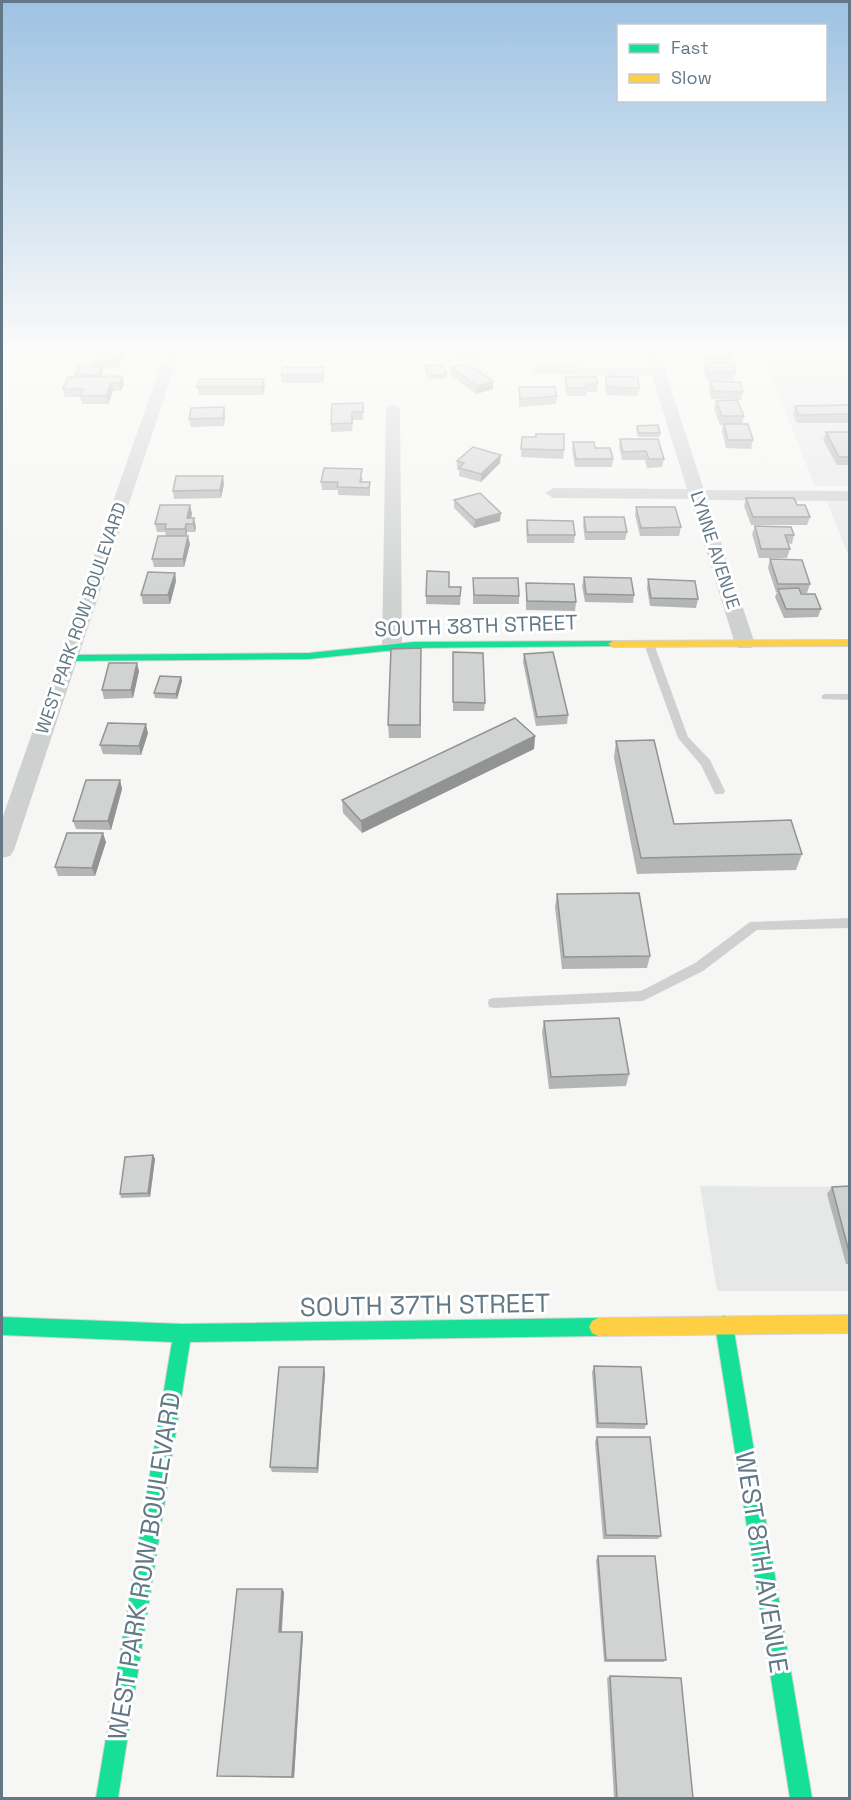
<svg xmlns="http://www.w3.org/2000/svg" width="851" height="1800" font-family="'Space Grotesk',sans-serif">
<style>
.built{fill:#e6e8e7}
.lines{fill:none;stroke-linecap:round;stroke-linejoin:round}
.fast-casing{stroke:#d2d4d4;stroke-width:2}
.slow-casing{stroke:#d2d4d4;stroke-width:2}
.lane{fill:#cfd1d1;fill-rule:evenodd}
.street{fill:#cfd1d1;fill-rule:evenodd}
.fast{fill:#16e098;fill-rule:evenodd}
.slow{fill:#ffcf43;fill-rule:evenodd}
.wall{fill:#b4b5b5}
.shaded-wall{fill:#929393}
.building{fill:#d1d2d2;stroke:#929393;stroke-width:1.5}
.labels{text-anchor:middle;stroke-width:6;stroke-linejoin:round;paint-order:stroke}
.far-street-label{font-size:18px;fill:#637887;stroke:#fff}
.street-label{font-size:21px;fill:#637887;stroke:#fff}
.near-street-label{font-size:26px;fill:#637887;stroke:#fff}
</style>
<rect width="100%" height="100%" fill="#f6f6f4"/>
<g class="built">
<polygon points="762,353 849,353 849,486 815,486"/>
<polygon points="826,499 849,499 849,557"/>
<polygon points="700,1186 849,1187 849,1291 717,1291"/>
</g>
<g class="lines">
<g class="fast-casing">
<g id="fast">
<polygon points="613,641 618,644 617,646 414,648 309,659 67,661 61,658 67,655 309,653 414,642"/>
<polygon points="724,1316 730,1319 733,1325 812,1798 790,1798 715,1325 718,1319"/>
<polygon points="2,1317 182,1324 598,1318 604,1321 607,1327 604,1333 598,1336 190,1342 118,1798 96,1798 172,1342 2,1335"/>
</g>
</g>
<g class="slow-casing">
<g id="slow">
<polygon points="850,640 850,646 613,647 608,644 613,641"/>
<polygon points="850,1315 850,1333 598,1336 592,1333 589,1327 592,1321 598,1318"/>
</g>
</g>
<g class="lane">
<polygon points="649,641 654,644 688,737 710,760 725,791 723,794 715,794 701,765 678,738 644,644"/>
<polygon points="826,694 850,694 850,700 822,699 822,695"/>
<polygon points="850,918 850,928 757,930 703,971 643,1001 494,1008 489,1007 488,1003 489,999 494,998 641,991 695,963 750,922"/>
</g>
<g class="street">
<polygon points="165,353 179,353 14,850 10,856 2,858 2,819"/>
<polygon points="645,353 659,353 704,490 850,491 850,501 707,500 755,644 752,648 738,648 735,644 690,499 553,498 545,493 553,488 687,489 652,376 538,374 531,370 538,366 650,368"/>
<polygon points="393,404 400,408 402,648 399,652 385,652 382,648 386,408"/>
</g>
<use href="#fast" class="fast"/>
<use href="#slow" class="slow"/>
</g>
<g class="wall">
<polygon points="97,353 124,353 119,368 103,368 103,370 101,376 124,384 121,391 113,391 108,404 82,404 80,397 65,397 63,389 75,377 75,375 95,366 94,360"/>
<polygon points="447,353 481,353 471,360 447,354"/>
<polygon points="699,353 734,353 733,360 702,360"/>
<polygon points="705,362 736,372 734,380 706,380 704,370"/>
<polygon points="425,366 447,374 447,378 429,380 425,370"/>
<polygon points="451,367 493,381 493,389 476,394 451,375"/>
<polygon points="281,375 324,375 323,383 282,383"/>
<polygon points="606,376 639,388 638,396 606,395 605,384"/>
<polygon points="565,377 598,384 597,392 587,392 586,396 567,396 565,385"/>
<polygon points="710,381 743,392 741,400 711,399 709,389"/>
<polygon points="197,387 265,387 263,395 199,395"/>
<polygon points="519,387 557,396 556,404 519,407"/>
<polygon points="716,401 744,416 742,424 753,440 751,449 726,448 722,432 723,425 720,425 714,409"/>
<polygon points="363,403 363,420 353,420 352,431 331,432 331,424"/>
<polygon points="849,405 849,423 797,423 793,414 795,406"/>
<polygon points="224,407 225,415 224,426 191,427 189,419"/>
<polygon points="637,426 660,433 660,437 638,437 636,430"/>
<polygon points="826,432 849,432 849,465 837,465 823,440"/>
<polygon points="522,437 564,450 563,459 521,457"/>
<polygon points="620,439 664,459 662,467 647,468 645,460 622,460 619,447"/>
<polygon points="573,442 595,448 613,459 612,467 575,467 572,450"/>
<polygon points="457,461 500,463 481,482 459,476 459,470 457,470"/>
<polygon points="363,478 362,482 370,482 370,496 338,495 338,490 322,490 321,482"/>
<polygon points="224,484 221,498 174,499 173,491"/>
<polygon points="746,498 810,517 807,525 751,525 744,506"/>
<polygon points="454,500 500,521 474,528 454,508"/>
<polygon points="190,505 192,514 191,518 196,527 195,532 187,532 187,536 190,544 184,567 154,567 152,559 166,536 165,532 157,532 155,524"/>
<polygon points="636,507 681,527 679,536 640,536 635,515"/>
<polygon points="584,517 627,532 625,540 585,540 583,525"/>
<polygon points="527,520 575,535 574,543 527,543 526,529"/>
<polygon points="755,526 794,535 792,544 788,543 790,549 787,558 759,558 752,534"/>
<polygon points="770,559 810,584 807,593 801,593 801,594 821,609 818,617 784,618 775,597 777,592 776,592 768,568"/>
<polygon points="175,573 176,581 170,604 143,604 141,595"/>
<polygon points="584,577 634,595 633,603 585,602 582,586"/>
<polygon points="473,578 519,596 519,604 473,604"/>
<polygon points="648,579 698,599 696,608 650,606 647,588"/>
<polygon points="526,583 576,602 575,611 526,610"/>
<polygon points="461,587 460,605 426,604 426,596"/>
<polygon points="421,648 421,738 389,738 388,725"/>
<polygon points="453,652 485,703 484,711 453,711"/>
<polygon points="524,654 568,715 567,724 536,726 523,662"/>
<polygon points="139,671 133,698 104,699 102,690"/>
<polygon points="181,677 182,681 177,699 155,698 154,693"/>
<polygon points="148,733 141,755 103,754 100,745"/>
<polygon points="535,736 534,749 362,833 343,813 342,800"/>
<polygon points="616,741 674,824 802,854 796,870 637,874 614,758"/>
<polygon points="120,780 122,789 111,830 76,829 73,821"/>
<polygon points="106,842 95,876 58,876 55,867"/>
<polygon points="557,894 650,956 647,968 562,969 555,907"/>
<polygon points="544,1021 629,1074 626,1086 549,1089 542,1032"/>
<polygon points="153,1155 155,1159 150,1197 121,1198 120,1194"/>
<polygon points="849,1186 849,1264 846,1264 827,1194 832,1187"/>
<polygon points="594,1366 647,1424 644,1429 596,1428 592,1372"/>
<polygon points="325,1373 318,1473 272,1472 270,1467"/>
<polygon points="597,1437 661,1536 658,1539 603,1539 595,1442"/>
<polygon points="598,1556 666,1660 663,1662 604,1662 596,1560"/>
<polygon points="282,1589 284,1592 282,1632 302,1632 303,1635 294,1778 217,1776"/>
<polygon points="610,1676 693,1798 614,1798 607,1678"/>
</g>
<g class="shaded-wall">
<polygon points="120,353 124,353 124,354 119,368 117,360"/>
<polygon points="471,353 481,353 471,360"/>
<polygon points="102,366 103,370 100,379 99,375"/>
<polygon points="324,367 324,375 323,383 322,375"/>
<polygon points="122,376 124,384 121,391 120,383"/>
<polygon points="264,379 265,387 263,395 262,387"/>
<polygon points="493,381 493,389 476,394 477,386"/>
<polygon points="111,383 113,391 108,404 106,396"/>
<polygon points="224,407 225,415 224,426 223,418"/>
<polygon points="501,455 500,463 481,482 481,474"/>
<polygon points="223,476 224,484 221,498 220,490"/>
<polygon points="190,505 192,514 189,524 187,518"/>
<polygon points="501,513 500,521 474,528 475,520"/>
<polygon points="194,518 196,527 195,532 193,524"/>
<polygon points="186,524 187,532 186,538 185,529"/>
<polygon points="188,536 190,544 184,567 183,559"/>
<polygon points="175,573 176,581 170,604 168,595"/>
<polygon points="137,663 139,671 133,698 131,690"/>
<polygon points="181,677 182,681 177,699 176,694"/>
<polygon points="146,724 148,733 141,755 139,746"/>
<polygon points="535,736 534,749 362,833 361,821"/>
<polygon points="120,780 122,789 111,830 108,821"/>
<polygon points="103,833 106,842 95,876 92,868"/>
<polygon points="153,1155 155,1159 150,1197 148,1193"/>
<polygon points="324,1367 325,1373 318,1473 317,1468"/>
<polygon points="282,1589 284,1592 281,1635 279,1632"/>
<polygon points="302,1632 303,1635 294,1778 292,1777"/>
</g>
<g class="building">
<polygon points="97,353 120,353 117,360 94,360"/>
<polygon points="705,362 733,363 736,372 708,372"/>
<polygon points="467,363 493,381 477,386 451,367"/>
<polygon points="443,365 447,374 429,376 425,366"/>
<polygon points="79,366 102,366 99,375 75,375"/>
<polygon points="283,367 324,367 322,375 281,375"/>
<polygon points="122,376 120,383 111,383 106,396 80,396 83,389 63,389 68,377"/>
<polygon points="606,376 638,377 639,388 607,387"/>
<polygon points="565,377 596,377 598,384 586,384 587,388 567,388"/>
<polygon points="200,379 264,379 262,387 197,387"/>
<polygon points="710,381 740,382 743,392 713,391"/>
<polygon points="519,387 555,387 557,396 520,399"/>
<polygon points="737,400 744,416 722,416 716,401"/>
<polygon points="363,403 363,412 352,412 352,423 331,424 332,404"/>
<polygon points="849,405 849,414 799,415 795,406"/>
<polygon points="224,407 223,418 189,419 191,408"/>
<polygon points="724,424 748,424 753,440 728,440"/>
<polygon points="658,425 660,433 639,433 637,426"/>
<polygon points="826,432 849,432 849,457 839,457"/>
<polygon points="536,434 564,434 564,450 521,449 522,437 536,437"/>
<polygon points="620,439 658,439 664,459 649,459 646,451 623,452"/>
<polygon points="573,442 594,442 595,448 610,448 613,459 576,459"/>
<polygon points="473,447 501,455 481,474 459,468 464,463 457,461"/>
<polygon points="324,468 362,469 360,482 370,482 369,488 337,487 338,482 321,482"/>
<polygon points="176,476 223,476 220,490 173,491"/>
<polygon points="480,493 501,513 475,520 454,500"/>
<polygon points="746,498 794,498 797,505 805,505 810,517 753,517"/>
<polygon points="160,505 190,505 187,518 194,518 193,524 186,524 185,529 165,529 166,524 155,524"/>
<polygon points="636,507 675,507 681,527 641,528"/>
<polygon points="584,517 624,517 627,532 586,532"/>
<polygon points="527,520 573,521 575,535 528,535"/>
<polygon points="755,526 791,527 794,535 785,535 790,549 761,549"/>
<polygon points="158,536 188,536 183,559 152,559"/>
<polygon points="770,559 802,560 810,584 778,584"/>
<polygon points="427,571 449,572 449,587 461,587 460,596 426,596"/>
<polygon points="148,572 175,573 168,595 141,595"/>
<polygon points="584,577 631,578 634,595 586,594"/>
<polygon points="473,578 518,578 519,596 474,595"/>
<polygon points="648,579 695,581 698,599 651,598"/>
<polygon points="526,583 574,584 576,602 527,601"/>
<polygon points="799,588 801,594 815,594 821,609 786,609 778,589"/>
<polygon points="421,648 420,725 388,725 391,649"/>
<polygon points="453,652 483,653 485,703 453,702"/>
<polygon points="553,652 568,715 537,717 524,654"/>
<polygon points="109,663 137,663 131,690 102,690"/>
<polygon points="160,676 181,677 176,694 154,693"/>
<polygon points="515,718 535,736 361,821 342,800"/>
<polygon points="108,723 146,724 139,746 100,745"/>
<polygon points="654,740 674,824 791,820 802,854 641,858 616,741"/>
<polygon points="86,780 120,780 108,821 73,821"/>
<polygon points="67,833 103,833 92,868 55,867"/>
<polygon points="639,893 650,956 564,957 557,894"/>
<polygon points="619,1018 629,1074 551,1077 544,1021"/>
<polygon points="153,1155 148,1193 120,1194 125,1157"/>
<polygon points="849,1186 849,1252 832,1187"/>
<polygon points="594,1366 641,1367 647,1424 598,1423"/>
<polygon points="279,1367 324,1367 317,1468 270,1467"/>
<polygon points="597,1437 650,1437 661,1536 606,1535"/>
<polygon points="598,1556 655,1556 666,1660 606,1660"/>
<polygon points="237,1589 282,1589 279,1632 302,1632 292,1777 217,1776"/>
<polygon points="610,1676 681,1678 693,1798 617,1798"/>
</g>
<linearGradient id="sky" x2="0" y2="1"><stop stop-color="#9dc2e2"/><stop offset="0.58" stop-color="#fbfbfa"/><stop offset="1" stop-color="#fbfbfa" stop-opacity="0"/></linearGradient>
<rect width="851" height="605" fill="url(#sky)"/>
<g class="labels">
<g class="far-street-label">
<text transform="translate(715 550) rotate(72)" y="6">LYNNE AVENUE</text>
<text transform="translate(81 618) rotate(-71)" y="6">WEST PARK ROW BOULEVARD</text>
</g>
<g class="street-label">
<text transform="translate(476 626) rotate(-2)" y="7">SOUTH 38TH STREET</text>
</g>
<g class="near-street-label">
<text transform="translate(425 1305) rotate(-1)" y="9">SOUTH 37TH STREET</text>
<text transform="translate(762 1562) rotate(81)" y="9">WEST 8TH AVENUE</text>
<text transform="translate(144 1566) rotate(-81)" y="9">WEST PARK ROW BOULEVARD</text>
</g>
</g>
<rect width="851" height="1800" fill="none" stroke="#637887" stroke-width="6"/>
<rect x="617" y="24" width="210" height="78" fill="#ffffff" stroke="#c1c9cf" stroke-width="1.5"/>
<rect x="629" y="44" width="30" height="9" fill="#16e098" stroke="#c1c9cf" stroke-width="1.5"/>
<text x="671" y="54" font-size="18" fill="#637887">Fast</text>
<rect x="629" y="74" width="30" height="9" fill="#ffcf43" stroke="#c1c9cf" stroke-width="1.5"/>
<text x="671" y="84" font-size="18" fill="#637887">Slow</text>
</svg>
